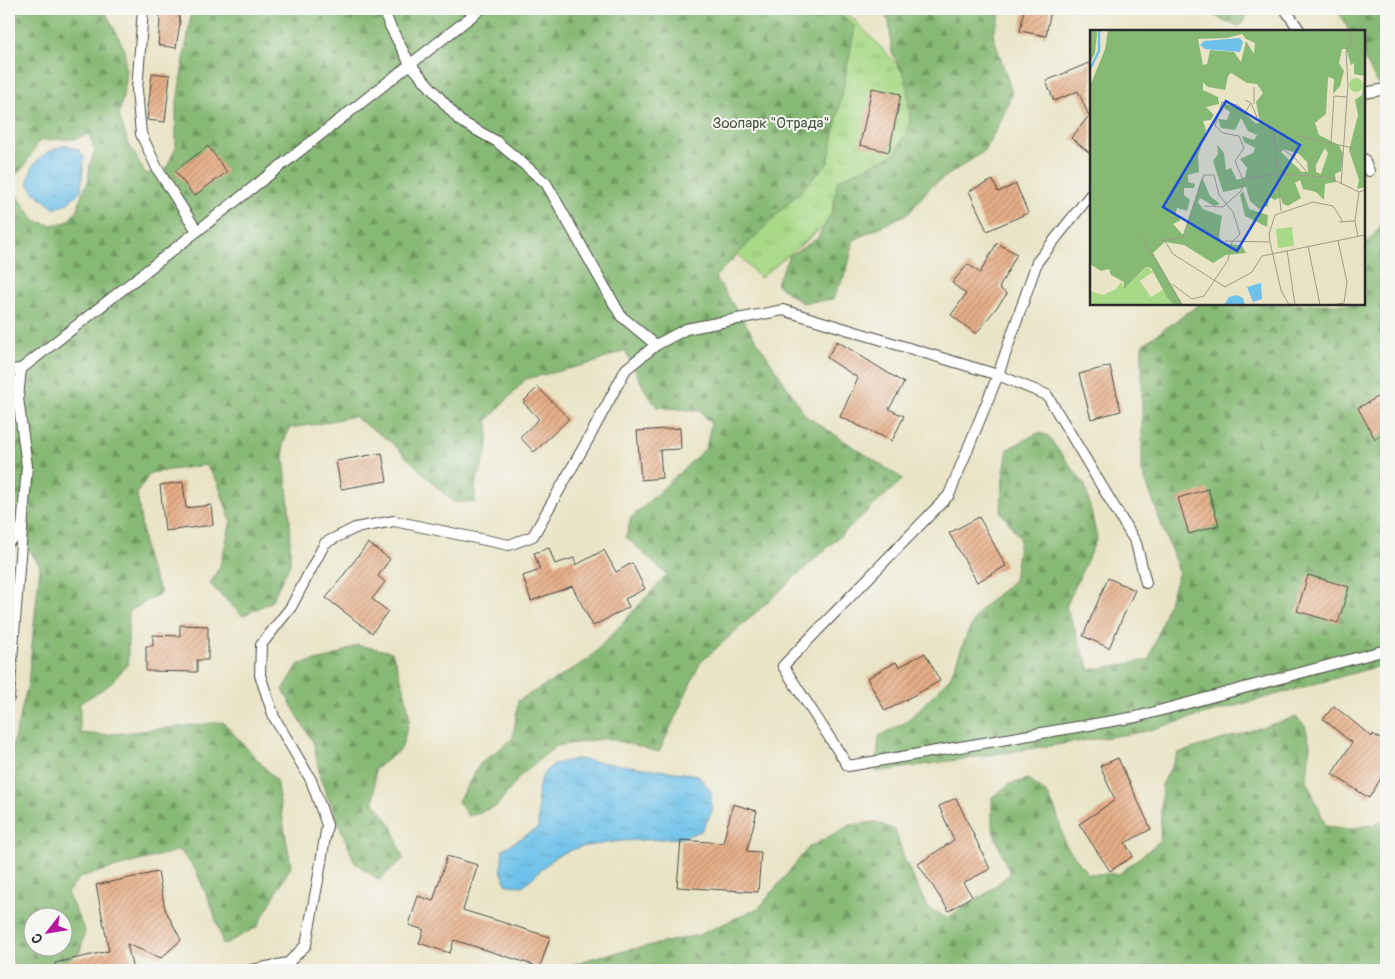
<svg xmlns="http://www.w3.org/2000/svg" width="1395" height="979" font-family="Pangolin,sans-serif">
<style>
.grass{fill:url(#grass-tufts);stroke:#6a8259}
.forest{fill:url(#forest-firs);stroke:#587250;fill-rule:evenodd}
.water{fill:url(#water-ripples);stroke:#4c768a}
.building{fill:url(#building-hatch)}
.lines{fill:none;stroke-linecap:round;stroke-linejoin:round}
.service-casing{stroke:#484742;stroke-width:12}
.service{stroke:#fff;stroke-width:10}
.labels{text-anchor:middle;stroke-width:4;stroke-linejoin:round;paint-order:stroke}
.park-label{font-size:15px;fill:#4a5642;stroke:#f6f6f2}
.inset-river{fill:none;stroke:#6dc1ea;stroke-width:2.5}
.inset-road{fill:none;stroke:#9d9a88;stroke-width:1}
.view{fill:#1d4ed8;fill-opacity:0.15;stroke:#1d4ed8;stroke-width:2.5}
.inset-edge{fill:none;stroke:#2b2b2b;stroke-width:2.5}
</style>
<defs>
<pattern id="grass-tufts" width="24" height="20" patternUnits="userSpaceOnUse" patternTransform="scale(1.25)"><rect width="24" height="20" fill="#a8d987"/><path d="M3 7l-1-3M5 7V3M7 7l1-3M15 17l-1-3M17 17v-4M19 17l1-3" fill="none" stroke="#91ba75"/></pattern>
<pattern id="forest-firs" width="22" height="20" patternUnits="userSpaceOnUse" patternTransform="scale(1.25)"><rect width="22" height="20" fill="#86b974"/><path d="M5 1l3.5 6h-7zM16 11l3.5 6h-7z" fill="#6e975f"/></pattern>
<pattern id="water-ripples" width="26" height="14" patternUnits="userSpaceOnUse" patternTransform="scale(1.25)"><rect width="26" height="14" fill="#6dc1ea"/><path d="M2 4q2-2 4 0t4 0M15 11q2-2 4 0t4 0" fill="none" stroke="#5a9dbe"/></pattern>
<pattern id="building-hatch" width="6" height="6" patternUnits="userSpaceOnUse" patternTransform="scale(1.25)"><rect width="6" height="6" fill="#e6ae88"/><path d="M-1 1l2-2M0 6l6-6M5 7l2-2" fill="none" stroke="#bb8e6f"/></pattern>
</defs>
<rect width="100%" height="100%" fill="#f6f6f2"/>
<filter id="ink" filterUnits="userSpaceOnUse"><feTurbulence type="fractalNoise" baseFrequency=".02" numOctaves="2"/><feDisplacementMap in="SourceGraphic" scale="10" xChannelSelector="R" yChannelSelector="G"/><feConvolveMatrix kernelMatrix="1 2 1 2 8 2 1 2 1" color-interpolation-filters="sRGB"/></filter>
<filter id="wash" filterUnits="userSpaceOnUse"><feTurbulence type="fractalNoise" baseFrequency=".0096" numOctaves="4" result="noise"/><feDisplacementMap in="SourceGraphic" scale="20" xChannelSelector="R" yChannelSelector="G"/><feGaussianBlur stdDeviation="1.12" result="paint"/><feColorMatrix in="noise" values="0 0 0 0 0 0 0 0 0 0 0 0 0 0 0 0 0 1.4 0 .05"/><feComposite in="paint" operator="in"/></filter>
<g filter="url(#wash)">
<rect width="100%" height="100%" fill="#e9e4c6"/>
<polygon class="grass" points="721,9 844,9 918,86 900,165 760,278 612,119"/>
<g class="forest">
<path d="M 9,9 L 104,9 L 125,50 L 126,81 L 119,115 L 128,143 L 146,174 L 166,169 L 176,147 L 176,108 L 192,9 L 835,9 L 855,27 L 828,163 L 715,277 L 806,416 L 903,479 L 700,663 L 659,752 L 607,738 L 556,746 L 521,775 L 497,806 L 468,816 L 458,801 L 480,764 L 513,738 L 518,701 L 588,660 L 667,575 L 626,537 L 631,518 L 706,448 L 711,424 L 700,411 L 658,407 L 647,394 L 625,350 L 596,362 L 526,379 L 488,420 L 488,448 L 475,485 L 475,502 L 453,502 L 391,442 L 353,416 L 318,424 L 289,428 L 283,445 L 290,519 L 290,564 L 271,602 L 242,616 L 210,584 L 220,566 L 231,521 L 217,481 L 205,465 L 150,473 L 137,493 L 146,559 L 161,593 L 128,612 L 128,664 L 108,686 L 80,703 L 80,733 L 103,735 L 223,722 L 276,780 L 291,866 L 257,927 L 223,945 L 213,910 L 196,871 L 180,850 L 80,877 L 67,893 L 85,931 L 80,952 L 51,970 L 16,970 L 9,951 L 9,759 L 28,684 L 40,566 L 9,520 ZM 89,134 L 95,151 L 90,164 L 88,182 L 82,193 L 78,209 L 67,222 L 52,225 L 35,221 L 17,195 L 11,179 L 23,168 L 40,140 L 75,139 ZM 32,916 L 62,916 L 62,946 L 32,946 Z"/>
<polygon points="880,9 1002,9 993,35 1012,93 1000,123 983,152 930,187 910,212 854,240 847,270 833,299 802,303 776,284 789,256 817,239 832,212 838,180 895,154 910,125 907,81 892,53 889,21"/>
<polygon points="1207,9 1252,9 1240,26 1224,22"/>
<polygon points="1337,9 1386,9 1386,100 1364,58 1364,31 1349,31"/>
<polygon points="1386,219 1386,664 1142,732 876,772 879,736 906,722 950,678 967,634 980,610 1014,580 1020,538 1001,512 1003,478 1008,449 1038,433 1047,435 1085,485 1097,538 1066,607 1090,670 1149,660 1179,572 1142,471 1142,345 1200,304 1364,304 1364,247"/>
<polygon points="357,645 392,652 404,688 410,719 401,749 375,769 374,802 393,828 403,859 379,880 355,863 320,778 314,744 283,690 299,664 330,658"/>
<polygon points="1296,717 1305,726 1310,744 1307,781 1326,826 1350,829 1386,822 1386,970 555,970 596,957 699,935 760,907 808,848 850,825 876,822 895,830 905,861 927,907 947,918 985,894 1010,874 992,828 992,797 1010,784 1028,779 1048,795 1057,814 1065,844 1088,874 1119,874 1160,841 1162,785 1178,753"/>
</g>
<g class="water">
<path d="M 66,145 L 79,150 L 84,157 L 81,190 L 69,202 L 55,209 L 35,193 L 28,183 C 32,158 44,153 66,145 Z"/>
<path d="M 577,759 L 698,775 L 711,791 L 712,812 L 701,831 L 682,838 L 621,841 L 580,847 L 556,856 L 523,886 L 507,885 L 501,870 L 503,849 L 538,828 C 540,807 531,779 553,765 C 559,762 570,761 577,759 Z"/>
</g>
<g id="blocks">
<g class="building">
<polygon points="159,9 178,9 180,23 176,48 158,45 160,21"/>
<polygon points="1024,9 1051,9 1046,36 1020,31"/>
<polygon points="1091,62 1091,154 1071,138 1089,116 1078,91 1054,101 1046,81"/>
<polygon points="152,73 170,75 165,122 147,120"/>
<polygon points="872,88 901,94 889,152 860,145"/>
<polygon points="208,146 227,172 194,196 175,171"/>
<polygon points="993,180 998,192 1016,184 1028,213 987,231 969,191"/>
<polygon points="997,243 1017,254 999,288 1007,294 976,334 951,315 966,294 952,283 968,264 980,273"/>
<polygon points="837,341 904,383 889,409 904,416 892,441 840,417 858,378 827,358"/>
<polygon points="1110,366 1121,411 1091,419 1079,374"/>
<polygon points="538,387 569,419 534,452 520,437 539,419 523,402"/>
<polygon points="1386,392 1386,432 1375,439 1358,408"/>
<polygon points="680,428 681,449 660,450 662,478 641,480 637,431"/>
<polygon points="382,453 387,481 341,489 336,461"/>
<polygon points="183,482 186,508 211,505 213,525 165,531 160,485"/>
<polygon points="1208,489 1219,525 1189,534 1178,498"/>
<polygon points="979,517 1006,566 977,582 949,533"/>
<polygon points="368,543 390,559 378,576 385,582 372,599 388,611 372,633 326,598"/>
<polygon points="549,548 555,564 574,558 576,565 604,550 616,572 632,563 645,589 625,599 629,607 593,626 572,586 531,601 523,576 540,570 534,553"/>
<polygon points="1308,575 1349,587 1338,623 1297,611"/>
<polygon points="1108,578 1135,590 1109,648 1083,636"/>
<polygon points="180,625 208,626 208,660 197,660 197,672 146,671 146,646 153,646 153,635 180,636"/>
<polygon points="925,653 940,681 885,711 867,678 896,662 899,667"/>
<polygon points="1334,706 1372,737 1373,734 1386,743 1386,770 1369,798 1332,774 1352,743 1323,719"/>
<polygon points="1118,758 1151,829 1125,843 1133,856 1110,871 1079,824 1115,800 1100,766"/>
<polygon points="956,798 990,869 963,883 972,896 949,911 918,864 954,840 939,806"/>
<polygon points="733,804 757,811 747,851 761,852 758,892 677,887 681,840 723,843"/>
<polygon points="447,856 478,865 463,910 550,937 540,967 454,940 450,953 419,943 424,930 409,925 418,896 433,901"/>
<polygon points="158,872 165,909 181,940 161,958 127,944 133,970 55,970 55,963 109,951 96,885"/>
</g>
</g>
</g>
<g filter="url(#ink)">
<use href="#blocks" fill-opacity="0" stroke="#484742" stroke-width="1"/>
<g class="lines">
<g class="service-casing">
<g id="service">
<polyline points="143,9 137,90 141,134 158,170 197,231"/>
<polyline points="383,9 390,26 410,64 460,121 496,141 546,183 621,316 656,345"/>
<polyline points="1285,9 1300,31"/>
<polyline points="1364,93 1386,89"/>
<polyline points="1364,159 1369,171"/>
<polyline points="1091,194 1037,262 998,375 949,495 783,666 848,766 1136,717 1386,650"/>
<polyline points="9,370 21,369 481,9"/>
<polyline points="9,542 22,527"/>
<polyline points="9,698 27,466 18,398 21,369"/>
<polyline points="251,970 288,963 306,945 318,880 327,825 311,780 274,717 260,675 261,645 291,607 325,543 355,528 394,521 509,545 533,536 590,436 626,369 656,345 686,329 783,310 998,375 1047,395 1136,543 1146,583"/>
</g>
</g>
<use href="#service" class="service"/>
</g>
</g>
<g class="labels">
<g class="park-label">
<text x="771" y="128">Зоопарк "Отрада"</text>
</g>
</g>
<g transform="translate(1090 30)">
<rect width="275" height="275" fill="#e9e4c6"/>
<path d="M 57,237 L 63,242 L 50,251 L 61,267 L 74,259 L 84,275 L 0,275 L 0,261 L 13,265 L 26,259 L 32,251 L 33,260 Z" fill="#a8d987"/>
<path d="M 0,0 L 6,0 L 7,4 L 5,23 L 0,33 ZM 18,0 L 275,0 L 275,157 L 267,159 L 269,150 L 259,120 L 268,85 L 265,70 L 272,65 L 274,46 L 264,44 L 264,33 L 261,35 L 256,19 L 252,19 L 249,33 L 254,41 L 250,56 L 243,64 L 244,49 L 238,47 L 236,84 L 225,93 L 229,105 L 249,115 L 253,124 L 251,141 L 245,144 L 246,152 L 235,154 L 234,170 L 226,162 L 213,159 L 210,150 L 205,153 L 211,168 L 198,176 L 193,174 L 190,167 L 185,170 L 179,167 L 178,176 L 169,179 L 160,171 L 156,157 L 133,162 L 123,131 L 128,124 L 127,114 L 134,123 L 136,140 L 141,138 L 147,150 L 155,147 L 157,138 L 150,129 L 163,123 L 165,118 L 154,112 L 152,106 L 164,110 L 167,105 L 158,101 L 151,88 L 145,100 L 131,98 L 128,89 L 137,90 L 140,82 L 134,78 L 135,74 L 149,77 L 165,93 L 170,93 L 166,72 L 173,63 L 167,54 L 157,53 L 141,43 L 138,46 L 135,60 L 118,57 L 113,52 L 113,60 L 128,67 L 129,74 L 116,77 L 124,85 L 121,90 L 113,91 L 116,100 L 108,126 L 109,142 L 98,145 L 98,152 L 105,154 L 104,158 L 94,158 L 94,165 L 100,170 L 97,181 L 87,178 L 85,185 L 91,190 L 83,194 L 93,205 L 112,147 L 120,166 L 130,174 L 124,176 L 110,168 L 108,172 L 113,179 L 132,186 L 129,206 L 132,213 L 152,216 L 156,223 L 136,225 L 123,233 L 94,215 L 75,212 L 63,223 L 93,275 L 84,275 L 77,267 L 61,238 L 56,237 L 33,260 L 34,252 L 21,245 L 19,239 L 11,241 L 0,234 L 0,56 L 15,19 ZM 152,4 L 156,9 L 165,13 L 164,24 L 156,11 L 151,32 L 144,22 L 120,20 L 117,34 L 113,35 L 108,9 L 137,8 ZM 235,118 L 238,123 L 231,144 L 226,142 L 226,135 ZM 193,119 L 209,124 L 217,132 L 218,142 L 212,142 L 191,122 ZM 153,161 L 159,179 L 178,185 L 177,197 L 155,186 L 150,165 Z" fill="#86b974" fill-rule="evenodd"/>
<path d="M259 55a7 7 0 1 1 14 0a7 7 0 1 1-14 0ZM 202,197 L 204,216 L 188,218 L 186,199 Z" fill="#a8d987"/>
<path d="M 150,8 L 153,12 L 150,22 L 115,19 L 110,15 L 114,11 ZM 171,253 L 172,269 L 163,272 L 157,257 ZM 147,265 L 153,268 L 155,275 L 134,275 L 139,267 Z" fill="#6dc1ea"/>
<path class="inset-river" d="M 0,39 L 9,21 L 9,0"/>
<path class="inset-road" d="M 164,57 L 164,74M 161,73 L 169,92M 155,83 L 161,73 L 155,70M 183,96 L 191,181M 203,105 L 263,118M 241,113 L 244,66 L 257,67M 184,120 L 194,120 L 204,127 L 216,141 L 214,147M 154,149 L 187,144 L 238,147 L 269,162M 251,154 L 258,54 L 256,21 L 261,12 L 260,4 L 254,0M 114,176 L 133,177 L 151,161 L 154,152 L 145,131 L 154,118 L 149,106 L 133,103 L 125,96 L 132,72 L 147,75 L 181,100M 249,192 L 265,191M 51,206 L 92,275M 268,207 L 265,191 L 269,162 L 275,160M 73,208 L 83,224 L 135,257 L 162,242 L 172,226 L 275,205M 70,211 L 93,207 L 114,145 L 124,145 L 129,165 L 143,182 L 150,204 L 142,212 L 138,230 L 114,266 L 102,269 L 82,254M 135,211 L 180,212M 218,216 L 230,275M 197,220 L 205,275M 199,275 L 191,260 L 180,212 L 179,204 L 185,185 L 223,172 L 243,176 L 253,192M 240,275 L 254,273 L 257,252 L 248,211"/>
<path class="view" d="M 136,71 L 210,115 L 147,221 L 73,177 Z"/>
<rect width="275" height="275" class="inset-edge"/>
</g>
<rect width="1395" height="979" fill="none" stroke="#f6f6f2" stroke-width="30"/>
<g transform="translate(48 932) rotate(239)"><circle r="24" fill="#f6f6f2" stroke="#a5a5a2"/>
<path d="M0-4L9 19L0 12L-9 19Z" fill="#b5179e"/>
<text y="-8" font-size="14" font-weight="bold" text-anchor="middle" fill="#2b2b2b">С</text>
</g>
</svg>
